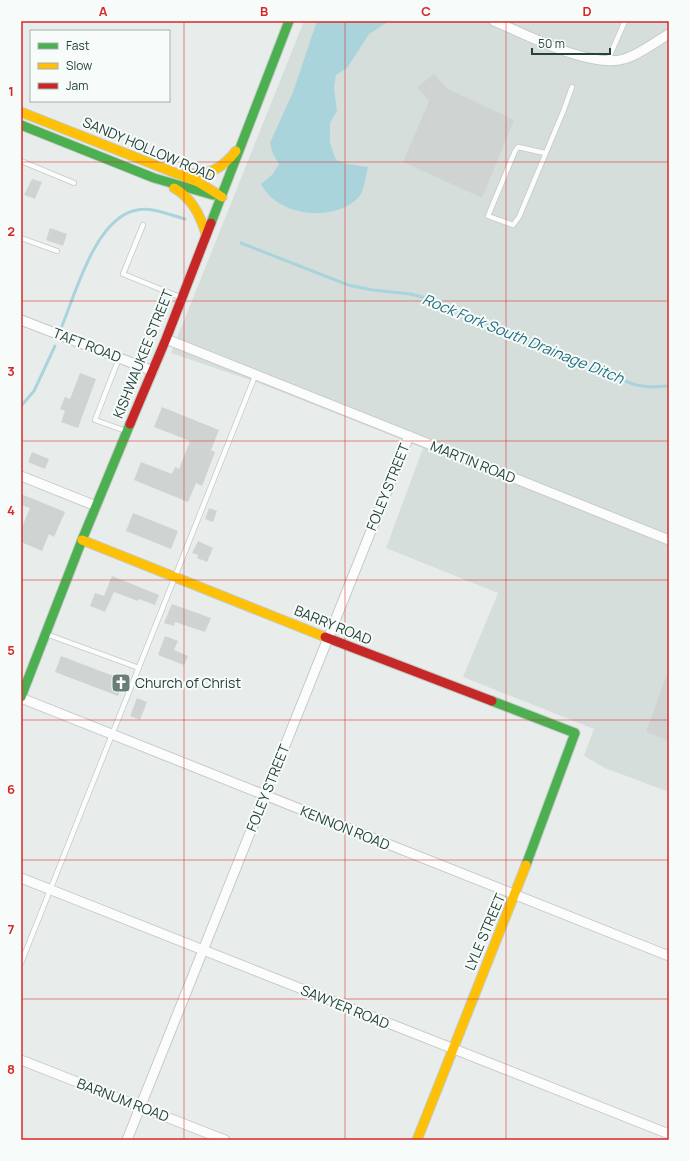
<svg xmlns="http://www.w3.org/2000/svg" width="690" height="1161" font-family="Manrope,sans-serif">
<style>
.built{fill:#d6dedb}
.water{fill:#a9d4db}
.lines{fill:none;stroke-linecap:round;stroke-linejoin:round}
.stream{stroke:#a9d4db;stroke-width:3}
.building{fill:#cfd4d2}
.lane-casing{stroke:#c5cac8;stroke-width:6}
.street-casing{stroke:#c5cac8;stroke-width:11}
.fast-casing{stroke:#c3cbc8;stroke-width:11}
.slow-casing{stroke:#c3cbc8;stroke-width:11}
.jam-casing{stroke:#c3cbc8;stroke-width:11}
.lane{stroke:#fcfcfc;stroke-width:4.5}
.street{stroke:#fcfcfc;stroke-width:9}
.fast{stroke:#4caf50;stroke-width:9}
.slow{stroke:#ffc107;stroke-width:9}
.jam{stroke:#c62828;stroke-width:9}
.grid{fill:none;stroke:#d62828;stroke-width:1;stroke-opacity:0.55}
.labels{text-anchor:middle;stroke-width:4;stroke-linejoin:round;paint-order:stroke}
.street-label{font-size:14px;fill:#24423a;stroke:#f7fbf9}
.poi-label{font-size:14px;fill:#24423a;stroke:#f7fbf9;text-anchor:start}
.water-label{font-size:15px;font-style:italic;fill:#1c6f80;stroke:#f7fbf9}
.neatline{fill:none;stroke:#d62828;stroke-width:1.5}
.grid-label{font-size:13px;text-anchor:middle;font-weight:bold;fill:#d62828}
</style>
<rect width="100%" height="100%" fill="#e8edeb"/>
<polygon class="built" points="304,21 669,21 669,792 605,768 584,756 594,729 463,677 498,593 386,548 423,448 256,382 171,353"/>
<path class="water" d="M 317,21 L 389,21 L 369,34 L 347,68 L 336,75 L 334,87 L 337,111 L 330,123 L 330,143 L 336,160 L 347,164 L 368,167 C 366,175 364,191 359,197 C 334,223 278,217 261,184 L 273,174 L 279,164 L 273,154 L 270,143 L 293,92 Z"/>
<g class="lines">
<g class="stream">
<polyline points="241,243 348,285 373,290 410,294 427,298 499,328 559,356 636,385 650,387 669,386"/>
<path d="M 62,326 C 76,292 96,217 137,210 C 152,207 170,215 185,219"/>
<polyline points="21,406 34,391 55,346"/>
</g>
</g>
<g class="building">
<polygon points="434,74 448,89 514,120 482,198 403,162 429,101 417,87"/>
<polygon points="32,179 42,182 35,199 24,195"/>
<polygon points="50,228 67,234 63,246 46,240"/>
<polygon points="80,373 96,379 78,428 61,422 65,411 60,409 65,397 70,399"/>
<polygon points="162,407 219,430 211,450 215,452 202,486 196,483 188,502 134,480 141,462 172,474 175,467 179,469 190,441 154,427"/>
<polygon points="32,452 49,459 45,469 28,462"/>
<polygon points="21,494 65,512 54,537 49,534 42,551 21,542 21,529 30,508 21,505"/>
<polygon points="209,508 217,511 213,522 205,519"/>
<polygon points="133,513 178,531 171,549 126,531"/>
<polygon points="198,541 213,548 207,562 197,558 198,555 192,553"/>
<polygon points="112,576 159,595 155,605 139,599 138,601 114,592 105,612 90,606 95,593 104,596"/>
<polygon points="172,604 211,618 205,632 175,622 174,626 164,623"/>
<polygon points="165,636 178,641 174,650 188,656 184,665 158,655"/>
<polygon points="61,656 124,680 118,696 55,672"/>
<polygon points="668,671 669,671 669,741 646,732"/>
<polygon points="137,698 147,702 140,720 130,716"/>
</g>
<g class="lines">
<g class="lane-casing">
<g id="lane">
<polyline points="607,62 625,21"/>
<polyline points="545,153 518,147 515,151 488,216 513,225 519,217 563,112 572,87"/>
<polyline points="21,161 74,183"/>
<polyline points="143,225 123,274 180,297"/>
<polyline points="21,238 57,251"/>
<polyline points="119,358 95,420 126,431"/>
<polyline points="46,634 139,668"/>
<polyline points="21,963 255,376"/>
</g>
</g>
<g class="street-casing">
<g id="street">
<path d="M 494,21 C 526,34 590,69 624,59 C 639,55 655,42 669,34"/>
<polyline points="21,320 153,371"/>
<polyline points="166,339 669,540"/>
<polyline points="21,476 96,506"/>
<polyline points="21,698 669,956"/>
<polyline points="21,878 669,1134"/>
<polyline points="21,1060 225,1140"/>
<polyline points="127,1140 409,436"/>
</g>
</g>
<g class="fast-casing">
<g id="fast">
<polyline points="21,125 154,178 213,195"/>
<polyline points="211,223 289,21"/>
<polyline points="21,697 82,540 130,424"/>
<polyline points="492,701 575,733 526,865"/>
</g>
</g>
<g class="slow-casing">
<g id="slow">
<polyline points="21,112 198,182 222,197"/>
<path d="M 185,173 C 208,176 222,169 236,151"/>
<path d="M 174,188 C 192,198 200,215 206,234"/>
<polyline points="82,540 325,637"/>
<polyline points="417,1140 526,865"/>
</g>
</g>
<g class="jam-casing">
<g id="jam">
<polyline points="130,424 166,339 211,223"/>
<polyline points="325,637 492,701"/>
</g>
</g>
<use href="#lane" class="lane"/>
<use href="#street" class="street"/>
<use href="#fast" class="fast"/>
<use href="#slow" class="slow"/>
<use href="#jam" class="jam"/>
</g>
<path class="grid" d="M 184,21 L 184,1140M 345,21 L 345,1140M 506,21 L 506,1140M 21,162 L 669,162M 21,301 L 669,301M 21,441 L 669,441M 21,580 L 669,580M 21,720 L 669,720M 21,860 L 669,860M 21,999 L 669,999"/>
<defs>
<g id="church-square" transform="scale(1)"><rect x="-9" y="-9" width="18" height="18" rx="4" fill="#697e78" stroke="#f7fbf9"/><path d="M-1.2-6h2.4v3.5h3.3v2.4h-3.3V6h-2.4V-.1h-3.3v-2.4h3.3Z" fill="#fff"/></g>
</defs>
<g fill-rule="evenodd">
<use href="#church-square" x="121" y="683"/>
</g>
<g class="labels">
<g class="street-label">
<text transform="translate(149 149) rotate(23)" y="5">SANDY HOLLOW ROAD</text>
<text transform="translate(87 345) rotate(21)" y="5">TAFT ROAD</text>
<text transform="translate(143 354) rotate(-68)" y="5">KISHWAUKEE STREET</text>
<text transform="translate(473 462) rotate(22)" y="5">MARTIN ROAD</text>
<text transform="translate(388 487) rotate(-68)" y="5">FOLEY STREET</text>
<text transform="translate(333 625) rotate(22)" y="5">BARRY ROAD</text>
<text transform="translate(268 788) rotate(-68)" y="5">FOLEY STREET</text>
<text transform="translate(345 828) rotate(22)" y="5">KENNON ROAD</text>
<text transform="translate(485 932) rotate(-67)" y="5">LYLE STREET</text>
<text transform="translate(345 1007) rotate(22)" y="5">SAWYER ROAD</text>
<text transform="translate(123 1100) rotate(21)" y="5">BARNUM ROAD</text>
</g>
<g class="poi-label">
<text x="135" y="688">Church of Christ</text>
</g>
<g class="water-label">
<text transform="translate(523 339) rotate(22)" y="5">Rock Fork South Drainage Ditch</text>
</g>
</g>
<rect width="690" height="1161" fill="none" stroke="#f7fbf9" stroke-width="44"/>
<rect x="30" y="30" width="140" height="72" fill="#f7fbf9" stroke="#a3b1ad"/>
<rect x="38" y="43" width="20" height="6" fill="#4caf50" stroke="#a3b1ad"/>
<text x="66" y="50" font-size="12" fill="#24423a">Fast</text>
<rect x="38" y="63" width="20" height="6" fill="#ffc107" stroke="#a3b1ad"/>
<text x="66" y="70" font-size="12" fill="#24423a">Slow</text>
<rect x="38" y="83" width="20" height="6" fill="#c62828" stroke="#a3b1ad"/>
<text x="66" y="90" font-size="12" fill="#24423a">Jam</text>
<path d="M532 48v6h78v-6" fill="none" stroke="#24423a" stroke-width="2"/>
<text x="538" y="48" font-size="12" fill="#24423a" stroke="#f7fbf9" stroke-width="3" paint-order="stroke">50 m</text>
<rect x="22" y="22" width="646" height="1117" class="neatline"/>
<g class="grid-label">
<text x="103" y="16">A</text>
<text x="264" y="16">B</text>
<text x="426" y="16">C</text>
<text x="587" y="16">D</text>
<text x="11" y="96">1</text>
<text x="11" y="236">2</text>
<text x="11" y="376">3</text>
<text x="11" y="515">4</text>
<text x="11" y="655">5</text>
<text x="11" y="794">6</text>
<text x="11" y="934">7</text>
<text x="11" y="1074">8</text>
</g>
</svg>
